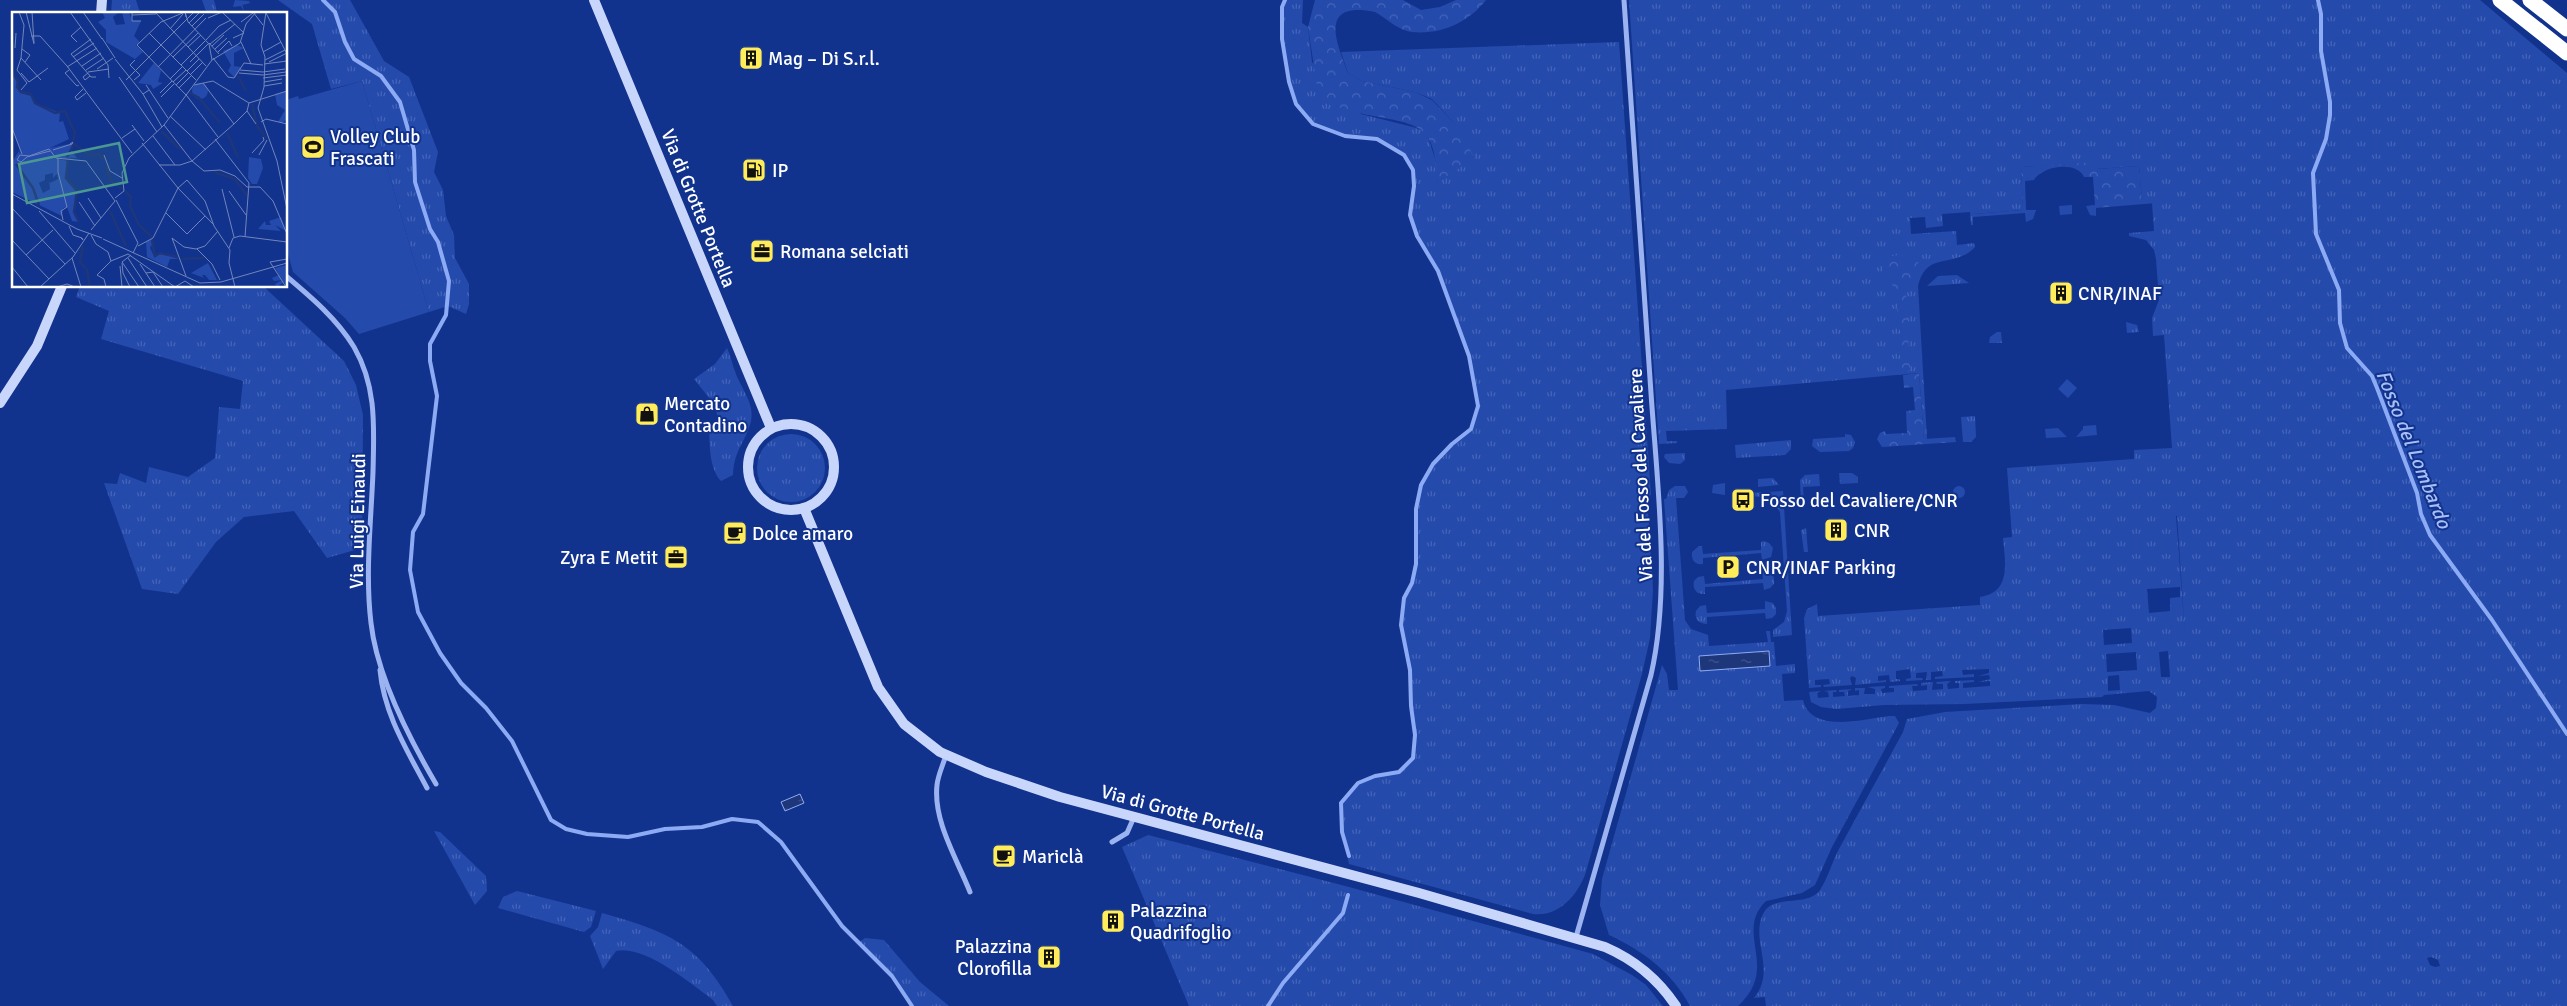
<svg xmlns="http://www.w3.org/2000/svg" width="2567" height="1006" font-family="Signika,sans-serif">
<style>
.grass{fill:url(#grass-tufts);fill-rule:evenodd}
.forest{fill:url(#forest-crowns)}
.garden{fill:#244aac}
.water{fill:url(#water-ripples);stroke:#8dabf4}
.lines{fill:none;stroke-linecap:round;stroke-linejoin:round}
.stream{stroke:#8dabf4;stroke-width:4}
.minor{stroke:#9bb3f1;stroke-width:5}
.secondary{stroke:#c9d6fc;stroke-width:10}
.motorway{stroke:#fff;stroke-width:15}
.labels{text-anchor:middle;stroke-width:4;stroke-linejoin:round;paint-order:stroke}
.poi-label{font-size:19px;fill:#fff;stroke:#12338d;text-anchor:start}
.street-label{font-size:19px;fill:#fff;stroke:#12338d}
.water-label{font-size:20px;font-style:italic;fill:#a7bef8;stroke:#12338d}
.inset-river{fill:none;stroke:#1e367a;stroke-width:2.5}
.inset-road{fill:none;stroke:#7185bb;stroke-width:1}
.view{fill:#4b9892;fill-opacity:0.15;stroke:#4b9892;stroke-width:2.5}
.inset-edge{fill:none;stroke:#fff;stroke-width:2.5}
</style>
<defs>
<pattern id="grass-tufts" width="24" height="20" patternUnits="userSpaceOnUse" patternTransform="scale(1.25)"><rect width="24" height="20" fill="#244aac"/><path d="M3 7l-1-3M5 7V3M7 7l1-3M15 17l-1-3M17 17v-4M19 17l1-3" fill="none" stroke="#4565b8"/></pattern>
<pattern id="forest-crowns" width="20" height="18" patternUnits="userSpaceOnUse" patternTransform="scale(1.25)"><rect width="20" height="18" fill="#244aac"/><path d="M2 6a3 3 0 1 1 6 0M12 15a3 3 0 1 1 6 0" fill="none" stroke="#4565b8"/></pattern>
<pattern id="water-ripples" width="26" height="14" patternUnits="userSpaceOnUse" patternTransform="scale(1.25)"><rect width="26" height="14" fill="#1e367a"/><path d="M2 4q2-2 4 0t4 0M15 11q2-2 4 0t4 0" fill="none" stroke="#40548e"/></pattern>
</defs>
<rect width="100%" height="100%" fill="#12338d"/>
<g class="grass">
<polygon points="112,0 136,0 140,13 111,14"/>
<polygon points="202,0 214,0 217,12 207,14"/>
<polygon points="235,0 249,1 250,3 242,5 245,14 241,6 233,7"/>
<polygon points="278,0 350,0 384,61 409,77 438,152 434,172 443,190 446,216 454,235 455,258 469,284 469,304 466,314 448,306 429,312 362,81 331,89 312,24"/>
<path d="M 1285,0 L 1303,0 L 1302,23 L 1308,27 L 1312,62 L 1361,114 L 1413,127 L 1422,130 L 1428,137 L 1436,162 L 1437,183 L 1453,122 L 1432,99 L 1415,92 L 1362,81 L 1348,73 L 1341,52 L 1619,42 L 1651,495 L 1647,496 L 1653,590 L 1650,638 L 1642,674 L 1585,875 C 1576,897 1558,917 1533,914 L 1349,864 L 1342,832 L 1341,803 L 1358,783 L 1375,776 L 1399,772 L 1413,758 C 1415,739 1412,724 1411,706 C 1410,694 1411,682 1410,671 C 1409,655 1401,639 1401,623 C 1402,599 1415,580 1416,555 C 1418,532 1413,509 1421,486 C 1433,454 1478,434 1478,406 C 1478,375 1452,299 1438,271 C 1429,253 1414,237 1410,217 C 1407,201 1418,184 1412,169 C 1407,156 1389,142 1376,139 C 1366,136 1355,138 1345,136 C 1326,132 1305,122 1296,103 C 1289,91 1288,75 1286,61 C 1283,42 1278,18 1285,0 Z"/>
<path d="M 1629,0 L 2480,0 L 2567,73 L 2567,1006 L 1766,1006 L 1765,997 L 1754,998 C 1777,970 1750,941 1763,914 C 1773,893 1807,908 1820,890 C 1828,878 1832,862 1839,849 C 1860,810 1882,771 1903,732 L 1907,719 L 1945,712 L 2081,704 L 2114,705 L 2150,713 L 2156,708 L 2157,697 L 2149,691 L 2104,695 L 2102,697 L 1964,704 L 1884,705 L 1836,709 L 1821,707 L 1811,702 L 1809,692 L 1821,691 L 1817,693 L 1818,698 L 1829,697 L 1828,692 L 1824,691 L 1836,690 L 1837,692 L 1833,692 L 1833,697 L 1845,696 L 1844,692 L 1839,692 L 1839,690 L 1852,689 L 1848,691 L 1848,696 L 1859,695 L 1859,690 L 1855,691 L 1855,688 L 1865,688 L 1864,694 L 1875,694 L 1875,689 L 1868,687 L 1885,686 L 1885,688 L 1881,689 L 1882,693 L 1894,692 L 1894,688 L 1889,688 L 1889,686 L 1917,684 L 1918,686 L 1912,686 L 1913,691 L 1927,690 L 1927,685 L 1921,686 L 1921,683 L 1933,682 L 1932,690 L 1943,689 L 1943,684 L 1937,684 L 1936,682 L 1951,681 L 1947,684 L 1948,689 L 1959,688 L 1959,683 L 1955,683 L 1955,681 L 1974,680 L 1974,682 L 1963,683 L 1963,688 L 1990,686 L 1990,681 L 1978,682 L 1990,679 L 1989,675 L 1978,676 L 1989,673 L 1989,669 L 1962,670 L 1963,675 L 1974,674 L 1974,677 L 1935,679 L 1935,677 L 1943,676 L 1942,671 L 1931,672 L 1931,680 L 1926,680 L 1927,672 L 1916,673 L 1916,678 L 1922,678 L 1923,680 L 1906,681 L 1906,679 L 1911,678 L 1910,669 L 1896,671 L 1896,679 L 1900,679 L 1900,681 L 1890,682 L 1889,675 L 1878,676 L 1878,681 L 1886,680 L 1886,682 L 1855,685 L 1856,678 L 1852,676 L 1850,678 L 1852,685 L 1824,687 L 1823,685 L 1830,684 L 1829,679 L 1815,680 L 1815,685 L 1821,685 L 1821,687 L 1809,688 L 1804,618 L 1807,609 L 1817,604 L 1818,616 L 1980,605 L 1980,597 C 2012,592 2005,562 2003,538 L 2012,537 L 2007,468 L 2134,459 L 2134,450 L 2172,448 L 2164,335 L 2153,336 L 2152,318 L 2159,300 L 2156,259 L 2154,250 L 2146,240 L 2129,236 L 2129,233 L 2154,231 L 2152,203 L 2155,203 L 2155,201 L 2142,201 L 2139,166 L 2096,169 L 2096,163 L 2021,167 L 2023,210 L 1973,214 L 1973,225 L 1971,225 L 1970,212 L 1942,214 L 1943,226 L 1926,228 L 1925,217 L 1910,218 L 1911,234 L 1956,231 L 1957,245 L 1974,243 L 1975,247 C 1955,269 1926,250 1918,286 L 1927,439 L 1924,439 L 1919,373 L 1726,390 L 1727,429 L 1666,431 L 1667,441 L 1677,441 L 1677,443 L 1659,444 ZM 2176,516 L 2177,516 L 2185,633 ZM 2180,587 L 2180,597 L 2170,598 L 2170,611 L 2149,613 L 2147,589 ZM 2131,628 L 2132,643 L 2104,645 L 2103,630 ZM 2168,651 L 2170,677 L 2161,677 L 2159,652 ZM 2136,652 L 2137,670 L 2107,672 L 2106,654 ZM 2119,675 L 2120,690 L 2108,691 L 2108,676 ZM 2431,957 L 2438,960 L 2440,966 L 2435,967 L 2430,965 L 2427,958 Z"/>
<polygon points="2072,205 2072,214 2060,215 2059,206"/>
<polygon points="1957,275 1969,283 1927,286 1938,276"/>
<polygon points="80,286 263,286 344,361 356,385 363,415 362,548 327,558 294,511 244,517 216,542 178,594 142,589 104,483 117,484 120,473 146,483 149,467 188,477 215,458 219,407 240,409 243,381 101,339 109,311 76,297"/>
<polygon points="2126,322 2137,325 2139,332 2127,333"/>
<polygon points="1997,332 2001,332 2002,343 1989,343 1990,337"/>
<path d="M 727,348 C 731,356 732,365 736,374 C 741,388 755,404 751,421 C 746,442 734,449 733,475 L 721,481 C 709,468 710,446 709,429 L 719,421 L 714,404 L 694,379 L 715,364 Z"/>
<polygon points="1975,416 1976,437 1971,442 1963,442 1961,417"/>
<polygon points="1845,434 1851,435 1855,442 1853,448 1849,451 1820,452 1812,446 1813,439 1845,437"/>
<circle cx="791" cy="468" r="34"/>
<polygon points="1791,440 1791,449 1785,455 1736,458 1735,445"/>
<polygon points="1685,453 1685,460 1680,464 1669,463 1664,457 1665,454"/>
<polygon points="1839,473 1852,473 1858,477 1858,483 1840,484"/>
<polygon points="1819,474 1820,486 1803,487 1804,502 1801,503 1800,480 1805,475"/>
<polygon points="1773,478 1779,485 1758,487 1758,479"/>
<polygon points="1725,483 1725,495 1712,493 1713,485"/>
<path d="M 1675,486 L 1685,486 L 1688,492 L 1684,498 L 1676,498 L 1685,620 L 1691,629 L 1708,635 L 1709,646 L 1768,642 L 1766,631 L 1770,631 L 1771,642 L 1774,642 L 1776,666 L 1795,664 L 1795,673 L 1782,674 L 1784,701 L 1803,700 C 1811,734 1864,719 1889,716 L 1895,716 L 1899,723 L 1832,847 L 1815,885 L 1802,893 L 1766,901 C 1733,933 1781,967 1738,1006 L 1690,1006 C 1672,972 1643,951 1609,935 L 1600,905 L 1602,879 L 1662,665 L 1667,674 L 1669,690 L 1678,690 L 1664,499 L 1666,499 L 1669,490 Z"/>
<polygon points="1783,491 1792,635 1773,637 1773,630 1784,622 1787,611 1780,512 1770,498 1751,496 1750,493"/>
<polygon points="1806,528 1808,552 1804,552 1801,530"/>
<path d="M 1764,541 L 1769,543 L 1773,548 L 1771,557 L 1762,560 L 1761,553 L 1703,558 L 1703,564 C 1695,565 1691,560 1692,552 L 1699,546 L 1702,546 L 1703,554 L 1761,550 L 1761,542 Z"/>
<path d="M 1762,571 L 1771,573 L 1774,578 L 1774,584 L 1770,588 L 1764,590 L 1763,583 L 1705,587 L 1705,594 C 1697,595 1692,589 1694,581 L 1698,577 L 1704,576 L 1705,584 L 1763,579 Z"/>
<path d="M 1765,601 L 1773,603 L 1776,608 L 1776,614 L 1772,618 L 1766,619 L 1765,613 L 1707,617 L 1707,624 C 1699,624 1694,619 1696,611 L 1700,606 L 1706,605 L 1707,613 L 1765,609 Z"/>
<polygon points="434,831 440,832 486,876 487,891 475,905"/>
<polygon points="1148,835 1349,887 1593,954 1632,975 1646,985 1663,1006 1189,1006 1122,847"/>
<polygon points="517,891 596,911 591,927 584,932 498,908 503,897"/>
<path d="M 602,913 C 669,932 698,943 733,1006 L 717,1006 L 713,1000 C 690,983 645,945 616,951 L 603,969 L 590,936 L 598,927 Z"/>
<polygon points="865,938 884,940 920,982 949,1006 912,1006 892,976 858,943"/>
</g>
<g class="forest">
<path d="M 1315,0 L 1403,0 L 1421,10 L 1440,7 L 1456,0 L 1486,0 C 1469,22 1441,35 1412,32 C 1399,31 1386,18 1375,12 C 1316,0 1338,45 1348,73 L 1362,81 L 1415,92 L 1432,100 L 1453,122 L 1475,158 L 1436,183 C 1436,168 1436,147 1426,135 C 1409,112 1343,122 1318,93 L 1308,27 Z"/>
<path d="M 2096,162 L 2097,169 L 2139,166 L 2142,201 L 2155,201 L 2156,203 L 2096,208 L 2096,216 L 2090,215 L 2086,206 L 2095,205 L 2093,177 L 2084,177 C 2077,160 2041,166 2034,180 L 2025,181 L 2026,210 L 2036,210 L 2033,219 L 2026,222 L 2025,213 L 1973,217 L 1973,214 L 2023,210 L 2021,167 Z"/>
<polygon points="1898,255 1908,256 1918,262 1919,270 1909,284 1906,293 1910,370 1900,375 1894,373 1893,367 1900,359 1900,327 1897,320 1898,294 1883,271 1882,263 1888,257"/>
<polygon points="1919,373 1924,439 1955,437 1956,442 1882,447 1877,439 1880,433 1885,431 1886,434 1907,433 1906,411 1915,410 1913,387 1904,388 1903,375"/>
</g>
<g class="garden">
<polygon points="362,81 429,312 359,334 345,318 293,272 286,247 286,100 298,96 299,99"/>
<polygon points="2067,379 2077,388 2068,398 2058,389"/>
<polygon points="2096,425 2097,435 2076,437 2083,429 2083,426"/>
<polygon points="2058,428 2067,437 2046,438 2045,429"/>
<circle cx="1959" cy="492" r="6"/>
</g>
<g class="water">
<polygon points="1769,651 1770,666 1700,671 1699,656"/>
<polygon points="800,794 804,803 785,811 781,802"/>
</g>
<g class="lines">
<g class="stream">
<polyline points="323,0 335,12 345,42 354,59 381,76 400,102 414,150 415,182 430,229 438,242 449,281 446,315 430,344 430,361 437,396 423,514 413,532 410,570 418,612 440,653 461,683 486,708 512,741 551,820 566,829 587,834 628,837 665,829 702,827 732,819 758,822 781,842 842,926 892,976 912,1006"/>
<polyline points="1285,0 1282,7 1282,39 1289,82 1296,104 1313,124 1345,136 1377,139 1404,155 1413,170 1414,186 1410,215 1417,236 1438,271 1469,356 1478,406 1471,429 1452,444 1433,464 1421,485 1416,509 1416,564 1412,583 1404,598 1401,625 1410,670 1411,706 1415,735 1413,758 1399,772 1375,776 1358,783 1341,803 1342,832 1349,856"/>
<polyline points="2318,0 2321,14 2321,51 2330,102 2330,115 2326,139 2313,173 2316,234 2339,290 2340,323 2347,348 2372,376 2377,388 2417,493 2421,514 2430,535 2492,620 2567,734"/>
<polyline points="1268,1006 1283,983 1343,913 1348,895"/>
</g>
<g class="minor">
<path d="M 286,276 C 311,297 337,319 354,347 C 377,387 374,427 373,472 C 371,522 365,574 371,623 C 377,677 409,738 436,784"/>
<path d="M 380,670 C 384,714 407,750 427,788"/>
<path d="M 946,755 C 943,765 938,775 937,785 C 933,821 957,859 970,892"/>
<polyline points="1112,842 1127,833 1134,817"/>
<path d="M 1576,937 L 1651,675 C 1671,588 1657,482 1651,393 C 1642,262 1633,131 1624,0"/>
</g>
<g class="secondary">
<polyline points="594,0 771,428"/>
<polyline points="101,14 102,0"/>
<polyline points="0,403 37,346 62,286"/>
<circle cx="791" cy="467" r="43"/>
<path d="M 804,508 L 878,687 L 904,724 L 940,752 L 986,772 L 1060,797 L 1419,893 L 1605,947 C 1635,960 1658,979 1676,1006"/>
</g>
<g class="motorway">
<polyline points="2500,0 2567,53"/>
<polyline points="2530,0 2567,29"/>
</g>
</g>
<defs>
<g id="building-square" transform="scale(1.25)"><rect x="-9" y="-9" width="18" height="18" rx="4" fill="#ffec5b" stroke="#12338d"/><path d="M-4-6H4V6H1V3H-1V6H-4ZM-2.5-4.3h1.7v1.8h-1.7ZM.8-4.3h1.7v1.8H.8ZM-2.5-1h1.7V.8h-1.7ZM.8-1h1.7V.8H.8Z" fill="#111"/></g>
<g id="stadium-square" transform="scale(1.25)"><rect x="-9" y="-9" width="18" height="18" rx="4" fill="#ffec5b" stroke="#12338d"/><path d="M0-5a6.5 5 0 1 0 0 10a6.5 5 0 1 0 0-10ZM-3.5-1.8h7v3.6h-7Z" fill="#111"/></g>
<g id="fuel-square" transform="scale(1.25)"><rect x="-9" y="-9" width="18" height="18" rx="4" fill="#ffec5b" stroke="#12338d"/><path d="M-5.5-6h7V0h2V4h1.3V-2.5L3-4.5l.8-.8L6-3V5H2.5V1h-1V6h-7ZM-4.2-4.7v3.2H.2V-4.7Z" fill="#111"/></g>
<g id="office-square" transform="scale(1.25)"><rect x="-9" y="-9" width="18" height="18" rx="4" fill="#ffec5b" stroke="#12338d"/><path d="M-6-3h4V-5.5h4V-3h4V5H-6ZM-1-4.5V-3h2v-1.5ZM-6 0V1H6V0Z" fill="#111"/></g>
<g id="shop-square" transform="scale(1.25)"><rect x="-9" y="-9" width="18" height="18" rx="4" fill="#ffec5b" stroke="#12338d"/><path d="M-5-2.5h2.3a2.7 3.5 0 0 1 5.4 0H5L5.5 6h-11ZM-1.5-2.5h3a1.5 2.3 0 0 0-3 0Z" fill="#111"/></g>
<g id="bus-square" transform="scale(1.25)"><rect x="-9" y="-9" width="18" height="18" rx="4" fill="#ffec5b" stroke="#12338d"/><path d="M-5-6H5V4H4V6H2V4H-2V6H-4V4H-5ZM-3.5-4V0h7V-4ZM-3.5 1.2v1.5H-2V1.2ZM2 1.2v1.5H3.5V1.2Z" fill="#111"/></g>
<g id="cafe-square" transform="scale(1.25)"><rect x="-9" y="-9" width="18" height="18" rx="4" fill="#ffec5b" stroke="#12338d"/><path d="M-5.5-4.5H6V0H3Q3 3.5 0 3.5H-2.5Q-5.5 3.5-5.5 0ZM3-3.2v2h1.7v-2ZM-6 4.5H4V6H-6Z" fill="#111"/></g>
<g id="parking-square" transform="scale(1.25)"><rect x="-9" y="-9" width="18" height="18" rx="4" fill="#ffec5b" stroke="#12338d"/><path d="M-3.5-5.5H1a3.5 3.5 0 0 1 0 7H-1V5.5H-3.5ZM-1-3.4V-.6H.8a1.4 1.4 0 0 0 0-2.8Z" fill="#111"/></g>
</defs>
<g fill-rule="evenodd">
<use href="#building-square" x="751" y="58"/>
<use href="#stadium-square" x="313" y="147"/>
<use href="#fuel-square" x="754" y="170"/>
<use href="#office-square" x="762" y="251"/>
<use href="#building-square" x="2061" y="293"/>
<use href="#shop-square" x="647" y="414"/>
<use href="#bus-square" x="1743" y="500"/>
<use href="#building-square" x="1836" y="530"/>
<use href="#cafe-square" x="735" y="533"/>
<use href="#office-square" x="676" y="557"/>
<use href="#parking-square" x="1728" y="567"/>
<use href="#cafe-square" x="1004" y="856"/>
<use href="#building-square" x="1113" y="921"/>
<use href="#building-square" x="1049" y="957"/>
</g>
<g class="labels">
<g class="poi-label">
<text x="768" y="65">Mag – Di S.r.l.</text>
<text x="330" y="143">Volley Club<tspan x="330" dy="22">Frascati</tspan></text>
<text x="772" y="177">IP</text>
<text x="780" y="258">Romana selciati</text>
<text x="2078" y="300">CNR/INAF</text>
<text x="664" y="410">Mercato<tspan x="664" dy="22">Contadino</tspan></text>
<text x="1760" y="507">Fosso del Cavaliere/CNR</text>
<text x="1854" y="537">CNR</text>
<text x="752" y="540">Dolce amaro</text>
<text x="658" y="564" text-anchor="end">Zyra E Metit</text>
<text x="1746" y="574">CNR/INAF Parking</text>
<text x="1022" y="863">Mariclà</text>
<text x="1130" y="917">Palazzina<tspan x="1130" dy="22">Quadrifoglio</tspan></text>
<text x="1032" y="953" text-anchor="end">Palazzina<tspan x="1032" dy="22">Clorofilla</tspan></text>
</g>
<g class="street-label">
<text transform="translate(699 208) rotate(68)" y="7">Via di Grotte Portella</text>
<text transform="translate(1640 475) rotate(-93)" y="7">Via del Fosso del Cavaliere</text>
<text transform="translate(357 521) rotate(-89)" y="7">Via Luigi Einaudi</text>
<text transform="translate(1183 812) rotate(15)" y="7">Via di Grotte Portella</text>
</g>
<g class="water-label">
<text transform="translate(2414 449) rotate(68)" y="7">Fosso del Lombardo</text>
</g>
</g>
<g transform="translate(12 12)">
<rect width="275" height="275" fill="#12338d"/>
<path d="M 90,0 L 107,0 L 101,5 L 104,13 L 113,12 L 110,0 L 117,0 L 120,9 L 129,9 L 122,24 L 128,30 L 124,33 L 131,40 L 123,47 L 94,30 L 94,18 L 86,10 L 93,6 ZM 225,33 L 232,36 L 222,41 L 222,54 L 229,55 L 223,66 L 216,59 L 219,53 L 211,39 ZM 142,51 L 149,59 L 146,70 L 151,71 L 141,77 L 139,73 L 126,71 ZM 1,60 L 9,81 L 19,84 L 23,91 L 48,101 L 47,110 L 51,109 L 57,127 L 38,136 L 62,131 L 74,140 L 62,133 L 59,138 L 65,146 L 47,147 L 56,149 L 54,166 L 65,179 L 62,199 L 67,210 L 60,209 L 55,195 L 51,196 L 50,204 L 0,180 L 0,150 L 7,139 L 9,143 L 0,114 ZM 41,161 L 41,166 L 45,162 L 46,167 L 38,171 L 37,169 L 38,177 L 31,181 L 27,171 L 33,168 L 33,163 ZM180 79a8 8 0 1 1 16 0a8 8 0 1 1-16 0ZM 274,79 L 275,107 L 270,111 L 266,110 L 273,98 L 265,93 L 263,82 ZM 237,145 L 249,147 L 251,156 L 245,172 L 240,172 L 236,166 ZM 269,205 L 274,219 L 263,213 L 269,219 L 246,217 L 253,209 L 254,213 L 259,213 L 257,209 Z" fill="#244aac" fill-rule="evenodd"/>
<path d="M 140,227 L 141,237 L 139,233 L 138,236 L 142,244 L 148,241 L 167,247 L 158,247 L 155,255 L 135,245 L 134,230 Z" fill="#244aac"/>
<path d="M 196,251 L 205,268 L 197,268 L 193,263 L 190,263 L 192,266 L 179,261 ZM 275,253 L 275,275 L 272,270 L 265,275 L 263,272 L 270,268 L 262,269 L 260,266 L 267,263 L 263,256 Z" fill="#244aac"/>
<path class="inset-river" d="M 0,60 L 6,69 L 5,75 L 9,80 L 19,82 L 23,91 L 43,101 L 53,99 L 63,121 L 61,129M 226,64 L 234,79M 178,81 L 187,86 L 208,111M 240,92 L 245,114 L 254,126M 149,119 L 168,137M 215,121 L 226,145M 0,126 L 1,147M 55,145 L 62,132 L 78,144 L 86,142 L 92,148M 56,148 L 54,166 L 65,179 L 62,200 L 67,210M 4,152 L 21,176 L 27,193M 94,154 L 99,169 L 110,177M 202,160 L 223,167 L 235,184M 113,179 L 119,185 L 118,194 L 127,213 L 140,225M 98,199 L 114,234M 140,228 L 143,244 L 148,241 L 166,245M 71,234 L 68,250 L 75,258 L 78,275M 170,247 L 192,246"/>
<path class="inset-road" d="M 7,0 L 12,13 L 9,46 L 29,68M 14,0 L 22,32M 20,0 L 22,31M 58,0 L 96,53 L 97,66M 71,0 L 90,27M 120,0 L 120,9 L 129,9M 143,0 L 194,54M 210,0 L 232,21 L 221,26M 241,0 L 251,13M 254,0 L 249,33 L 253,45 L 252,75 L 246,96 L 265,149 L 275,197M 254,1 L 275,42M 120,3 L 144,2M 174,5 L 173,0 L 149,10 L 125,33 L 175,84 L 206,125M 196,6 L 210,0M 229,10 L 241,1M 177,11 L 188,0M 180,14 L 192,2M 158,17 L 171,2M 137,21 L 184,68M 19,24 L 28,24 L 55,54M 90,26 L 103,46M 79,27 L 59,42 L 79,65 L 84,65M 194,28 L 207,14 L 219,8M 65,30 L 59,24 L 69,15M 229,30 L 239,52M 198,32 L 223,12M 200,34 L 212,23M 176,35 L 189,23M 3,36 L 4,21M 10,37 L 18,43 L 13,50M 203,37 L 215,26M 206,40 L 217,29 L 220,34M 251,40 L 269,30M 61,45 L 82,31M 161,45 L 186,21M 201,46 L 216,65 L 222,66 L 232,51 L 251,53M 103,47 L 131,82 L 137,78M 200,48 L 228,31 L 234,12 L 244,0M 253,48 L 273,38M 178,50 L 197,31 L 207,42M 257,50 L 275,41M 252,52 L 275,49M 169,53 L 193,29M 55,54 L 120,141M 70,54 L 89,41M 55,55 L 85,36M 146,55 L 194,6M 85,57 L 101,46M 57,58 L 53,61 L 65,74 L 67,73M 74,58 L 92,46M 228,58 L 251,60M 175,59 L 187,47M 76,60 L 97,57M 251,60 L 273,57M 9,61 L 17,70 L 36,56M 76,61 L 71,65 L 73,68 L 78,64M 227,61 L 251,63M 178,63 L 191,50M 251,63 L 274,60M 107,65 L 145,120M 251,66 L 275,63M 158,67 L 170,55M 114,68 L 182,0M 122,68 L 128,63 L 118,53 L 123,48M 161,70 L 174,58M 252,70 L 270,67M 191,71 L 222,112M 134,73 L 156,106M 164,73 L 176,61M 182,73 L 201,69 L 237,91 L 275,79M 252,74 L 270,71M 167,76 L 179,64M 71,77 L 63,85 L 65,88 L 74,81M 9,78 L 15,71 L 5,58 L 9,46M 148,81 L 160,69M 131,82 L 150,115M 149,85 L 162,72M 235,99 L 244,112M 158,104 L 194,138M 249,110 L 254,107 L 275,112M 120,113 L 132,129M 152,113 L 180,149 L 192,159 L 208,158 L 223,164 L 235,175 L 248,175 L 261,189 L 275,222M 0,116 L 10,142M 141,124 L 163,153M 110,126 L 123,117M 203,127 L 237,171 L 233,225M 130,131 L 166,176 L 175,168 L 193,189 L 202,214 L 218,238 L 217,251 L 223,275M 37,137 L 44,146 L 74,149 L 103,189M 37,137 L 17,144 L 8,143 L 5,148 L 9,150 L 15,145 L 38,139M 41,138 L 60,132 L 61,130 L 58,132M 240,141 L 252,128 L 251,125M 92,143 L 98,159 L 110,166M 247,143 L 255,128M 46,146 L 46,160 L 55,195 L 49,199 L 51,208M 147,153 L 168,153 L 180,149 L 223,111 L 235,99 L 237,91M 210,177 L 222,225M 217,179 L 234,203M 0,182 L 65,217 L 90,226M 76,186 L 89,206M 103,186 L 112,179 L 110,161 L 117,146 L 152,113 L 200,48 L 197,32 L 176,10 L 173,0M 104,188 L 126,231 L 121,241M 67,190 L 83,214M 0,196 L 53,252M 27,199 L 63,241M 154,201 L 175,222 L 193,204M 57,214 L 61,223 L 70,226 L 71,228 L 69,226M 79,218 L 103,189M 79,223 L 84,232 L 96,240 L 99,249M 91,227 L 188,271 L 209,270 L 275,251M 0,228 L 37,267M 126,234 L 141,226 L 166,176 L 201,212M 217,236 L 221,226 L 228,224 L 275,230M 185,237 L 200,252 L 208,268M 14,243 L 41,218M 119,243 L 110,250 L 127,275M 60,246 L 69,275M 116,246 L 135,275M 110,251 L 111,261 L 118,275M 128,252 L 143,275M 108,254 L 110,275M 0,255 L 16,275M 134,261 L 141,260 L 151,275M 174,264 L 160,226 L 172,235 L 184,237 L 193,234 L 206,219M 28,275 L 61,245 L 77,221M 45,275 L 55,272 L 63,275M 94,275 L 92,267 L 85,263 L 99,249 L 116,242 L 163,275M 163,275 L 173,269 L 182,275M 274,275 L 258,250 L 275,247"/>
<path class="view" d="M 107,131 L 115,170 L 15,191 L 7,152 Z"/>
<rect width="275" height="275" class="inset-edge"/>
</g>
</svg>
